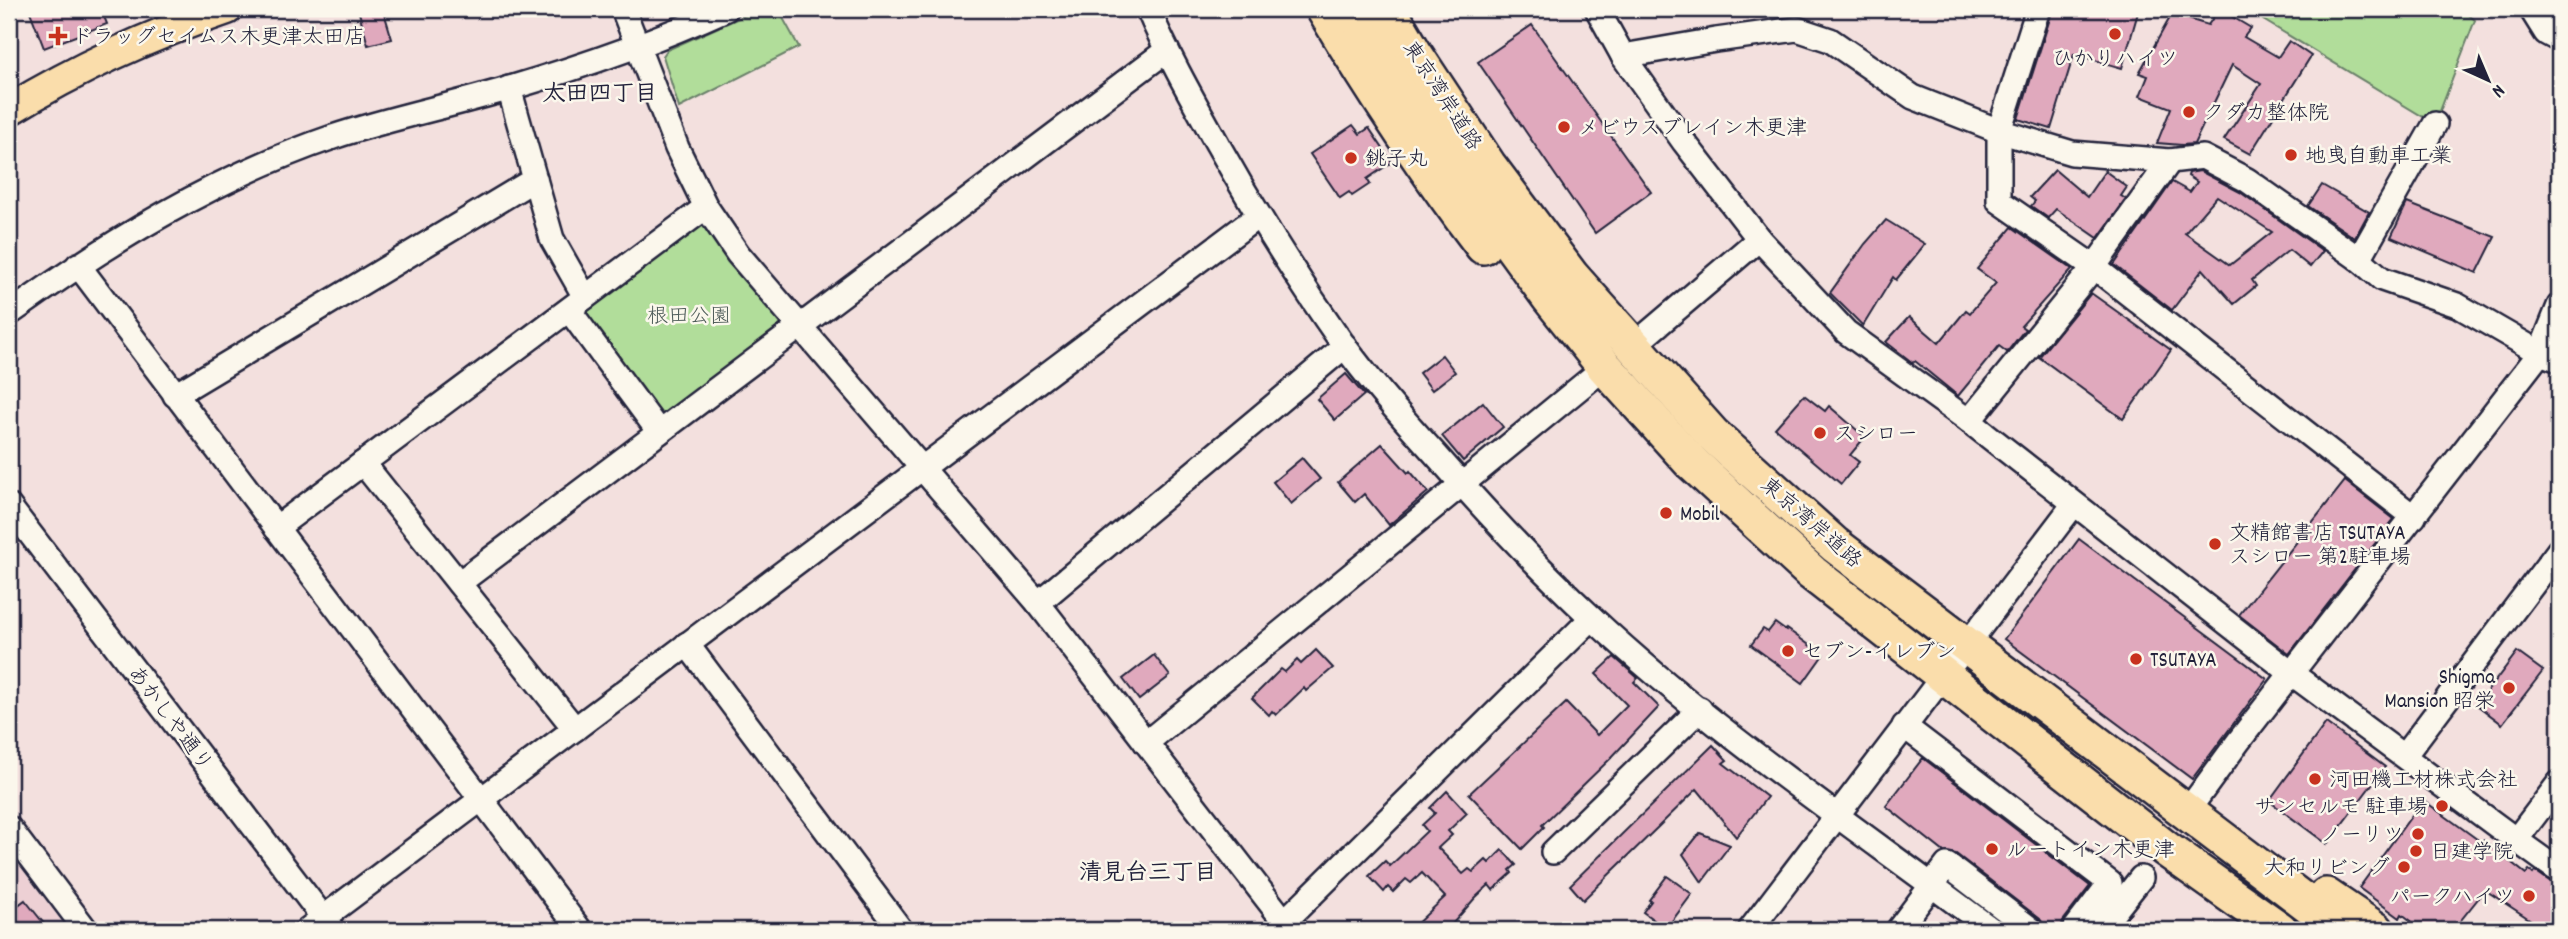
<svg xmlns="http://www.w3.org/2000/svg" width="2568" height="939" font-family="Dekko,'Klee One',sans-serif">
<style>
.built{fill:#edd0d4}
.green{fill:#b1dd9a;stroke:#6a806a;stroke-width:2}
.building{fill:#e0a9bd;stroke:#22223b;stroke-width:2;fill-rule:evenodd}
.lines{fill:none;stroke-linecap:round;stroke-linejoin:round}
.minor-casing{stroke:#22223b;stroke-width:28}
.major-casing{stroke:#22223b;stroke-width:35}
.highway-casing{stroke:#22223b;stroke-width:40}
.minor{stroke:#fbf7ec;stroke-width:23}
.major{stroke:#faddab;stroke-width:30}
.highway{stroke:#faddab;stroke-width:35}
.poi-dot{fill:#c8321e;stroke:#fbf7ec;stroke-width:2.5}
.labels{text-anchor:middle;stroke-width:5;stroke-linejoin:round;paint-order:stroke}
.poi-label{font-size:21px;fill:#22223b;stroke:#fbf7ec;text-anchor:start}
.street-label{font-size:21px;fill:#22223b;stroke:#fbf7ec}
.park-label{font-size:21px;fill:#4d5a58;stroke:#fbf7ec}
.neighbourhood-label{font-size:23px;font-weight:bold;fill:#22223b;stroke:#fbf7ec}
</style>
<rect width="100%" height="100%" fill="#f3e0de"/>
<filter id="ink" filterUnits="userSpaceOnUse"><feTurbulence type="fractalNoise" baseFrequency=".0143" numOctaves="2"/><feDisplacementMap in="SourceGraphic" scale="14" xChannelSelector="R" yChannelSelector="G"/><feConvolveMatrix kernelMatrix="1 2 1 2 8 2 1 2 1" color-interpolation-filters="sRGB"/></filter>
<g filter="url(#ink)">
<polygon class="built" points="9,852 68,930 9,930"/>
<g class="green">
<polygon points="759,9 778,9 799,47 679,108 663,56 667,50"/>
<polygon points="2245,9 2461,9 2475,20 2435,124"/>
<polygon points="704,214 795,326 661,424 575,311"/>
</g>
<g class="building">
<polygon points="29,9 101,9 107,24 44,48"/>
<polygon points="358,9 383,9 392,39 368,45"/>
<polygon points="2053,9 2139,9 2122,68 2074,54 2051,129 2018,119"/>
<polygon points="2219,9 2251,28 2244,37 2278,57 2289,41 2311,56 2250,154 2224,140 2261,84 2232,65 2194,144 2182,145 2157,143 2171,108 2140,96 2148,76 2139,73 2172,14 2208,25"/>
<polygon points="1532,25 1651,192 1595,233 1478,62"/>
<polygon points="1353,125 1360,134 1369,128 1392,162 1367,179 1370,184 1352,196 1349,192 1340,198 1310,154"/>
<polygon points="2055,170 2087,197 2105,171 2127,187 2121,196 2126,199 2098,238 2056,209 2048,218 2031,206 2035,201 2030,197"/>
<path d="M 2200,171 L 2240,192 L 2323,251 L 2310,267 L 2289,250 L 2252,280 L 2256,286 L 2234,304 L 2203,269 L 2172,310 L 2114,265 L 2172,182 L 2190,192 L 2197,182 L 2188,176 L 2189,173 ZM 2217,196 L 2272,232 L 2230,265 L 2185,233 Z"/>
<polygon points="2322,185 2369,212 2355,238 2308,206"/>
<polygon points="2407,203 2495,237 2477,273 2391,237"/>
<polygon points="1886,220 1925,244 1896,280 1893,277 1863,326 1830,293 1865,244"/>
<polygon points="2012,227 2072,269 2021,326 2025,329 2007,352 1999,346 1958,396 1915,361 1913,363 1886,342 1909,317 1939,343 1966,310 1970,313 1996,283 1977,269"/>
<polygon points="2091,293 2171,350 2123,419 2039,357"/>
<polygon points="1442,355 1455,372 1432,390 1419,373"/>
<polygon points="1346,374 1364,395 1335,420 1317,399"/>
<polygon points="1804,395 1825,411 1829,406 1865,437 1850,455 1859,462 1841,484 1775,428"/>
<polygon points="1483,402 1503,427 1463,461 1442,436"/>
<polygon points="1382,444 1408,473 1410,471 1428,492 1389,525 1364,494 1355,502 1338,482"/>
<polygon points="1302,458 1320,479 1291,504 1273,482"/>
<polygon points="2345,481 2394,519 2289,654 2239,615"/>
<polygon points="2079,539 2267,679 2192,779 2004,639"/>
<polygon points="1775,623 1786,631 1787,629 1823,655 1803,683 1751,645 1763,629 1768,632"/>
<polygon points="1316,650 1333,668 1306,691 1304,688 1276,715 1272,711 1269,715 1252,698 1281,669 1285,672 1297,660 1301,664"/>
<polygon points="2517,652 2543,671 2502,724 2477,705"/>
<polygon points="1154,655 1170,676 1139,700 1123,679"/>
<polygon points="1614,657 1638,678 1634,682 1659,707 1610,759 1542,825 1544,827 1522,849 1469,794 1566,703 1597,735 1627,705 1596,674"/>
<polygon points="2326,723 2385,767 2327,844 2269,801"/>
<polygon points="1713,745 1727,760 1723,763 1767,797 1736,837 1697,789 1583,900 1570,885"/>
<polygon points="1923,758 2090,886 2063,921 2060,930 2046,930 2040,919 1956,854 1944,852 1886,806"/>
<polygon points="1447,791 1467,813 1448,831 1452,835 1438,848 1463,874 1469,869 1473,872 1486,860 1489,863 1502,850 1516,865 1510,870 1512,873 1493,890 1489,885 1475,898 1447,930 1410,930 1445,897 1422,873 1411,883 1406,879 1393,892 1388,887 1384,892 1369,876 1385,861 1390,866 1427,831 1422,825 1435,813 1430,808"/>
<polygon points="2423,800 2481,842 2483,840 2526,874 2529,870 2533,874 2535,871 2551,882 2559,885 2559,930 2546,930 2485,890 2453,930 2423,930 2402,914 2400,918 2359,888"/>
<polygon points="1700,833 1730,845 1702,882 1683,854"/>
<polygon points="1667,876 1692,894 1666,929 1643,912 1651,901 1649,900"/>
<polygon points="25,900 49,930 9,930 9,912"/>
</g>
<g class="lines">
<g class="minor-casing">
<g id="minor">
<polyline points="623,9 677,148 706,207 738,254 1038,603 1291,930"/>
<path d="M 1148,9 C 1168,56 1193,100 1218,145 C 1256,213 1298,280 1343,344 C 1371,383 1404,420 1437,456 C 1486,512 1537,567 1591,617 C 1714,732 1858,829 1992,930"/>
<polyline points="1597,9 1623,56 1684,142 1759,239 1846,332 1969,421 2291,673 2516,840 2559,783"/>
<polyline points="2038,9 1999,131 1999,201 2094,267 2414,517"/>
<polyline points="2531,9 2546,33 2559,40"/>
<polyline points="1623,56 1716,40 1797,29 1830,40 1913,97 1999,131 2072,153 2170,161 2203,157 2247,180 2359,259 2382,279 2457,305 2540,353 2559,360"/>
<polyline points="509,88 552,239 585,297"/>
<polyline points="2359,259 2435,124"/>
<polyline points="78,265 580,930"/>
<polyline points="569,310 659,432"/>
<path d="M 9,314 C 109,242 216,177 333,137 C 390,118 450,106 507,89 C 581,67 656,41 726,9"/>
<polyline points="1645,336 1759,239"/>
<polyline points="175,395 535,179"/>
<polyline points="1969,421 2094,267 2170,161"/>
<polyline points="363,463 575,729"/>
<polyline points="9,506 331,928"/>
<polyline points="276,528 706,207"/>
<polyline points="459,583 1166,51"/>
<polyline points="1038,603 1345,346"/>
<polyline points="687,644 901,930"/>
<polyline points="1904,726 2110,883 2074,930"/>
<polyline points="1146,743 1605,367"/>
<polyline points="2404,756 2559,550"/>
<polyline points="2186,813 2238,742 2540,353 2559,306"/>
<polyline points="9,828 86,930"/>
<polyline points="2516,840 2559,871"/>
<polyline points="1553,852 1700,709"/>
<polyline points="1284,922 1592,618"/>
<polyline points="307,930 1258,216"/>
<polyline points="1750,930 2074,504"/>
<polyline points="1898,930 1947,865 2032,930"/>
<polyline points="2100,930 2141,878"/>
</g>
</g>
<g class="major-casing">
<path id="major" d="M 9,110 C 78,68 150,35 227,9"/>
</g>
<g class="highway-casing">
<g id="highway">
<path d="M 1324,9 C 1373,91 1425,170 1483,246"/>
<polyline points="1353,9 1389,69 1466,183 1549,297 1605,367 1690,461 1812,573 2166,849 2280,930"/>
<polyline points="1388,9 1414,53 1488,165 1571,276 1712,434 1835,545 2342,930"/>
<polyline points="2326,896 2376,930"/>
</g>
</g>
<use href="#minor" class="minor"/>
<use href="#major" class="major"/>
<use href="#highway" class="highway"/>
</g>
</g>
<g class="poi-dot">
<circle cx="2115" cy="34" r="7"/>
<path d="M54.5 25.5h7v7h7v7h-7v7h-7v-7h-7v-7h7z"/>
<circle cx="2189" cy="112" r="7"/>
<circle cx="1564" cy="127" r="7"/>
<circle cx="2291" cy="155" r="7"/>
<circle cx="1351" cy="158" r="7"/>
<circle cx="1820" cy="433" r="7"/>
<circle cx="1666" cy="513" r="7"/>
<circle cx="2215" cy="544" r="7"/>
<circle cx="1788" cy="651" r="7"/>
<circle cx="2136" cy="659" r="7"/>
<circle cx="2509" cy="688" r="7"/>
<circle cx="2315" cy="779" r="7"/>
<circle cx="2442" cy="806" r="7"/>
<circle cx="2418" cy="834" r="7"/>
<circle cx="1992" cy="849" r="7"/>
<circle cx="2416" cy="851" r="7"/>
<circle cx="2404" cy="867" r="7"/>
<circle cx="2529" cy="896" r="7"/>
</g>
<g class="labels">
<g class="poi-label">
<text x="72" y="43">ドラッグセイムス木更津太田店</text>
<text x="2115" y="65" text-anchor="middle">ひかりハイツ</text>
<text x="2203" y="119">クダカ整体院</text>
<text x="1578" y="134">メビウスブレイン木更津</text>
<text x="2305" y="162">地曵自動車工業</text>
<text x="1365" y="165">銚子丸</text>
<text x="1834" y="440">スシロー</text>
<text x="1680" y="520">Mobil</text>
<text x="2229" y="539">文精館書店 TSUTAYA<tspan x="2229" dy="24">スシロー 第2駐車場</tspan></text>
<text x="1802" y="658">セブン-イレブン</text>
<text x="2150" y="666">TSUTAYA</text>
<text x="2495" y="683" text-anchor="end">Shigma<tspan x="2495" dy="24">Mansion 昭栄</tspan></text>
<text x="2329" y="786">河田機工材株式会社</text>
<text x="2428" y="813" text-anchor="end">サンセルモ 駐車場</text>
<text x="2404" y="841" text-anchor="end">ノーリツ</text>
<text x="2006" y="856">ルートイン木更津</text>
<text x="2430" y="858">日建学院</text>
<text x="2390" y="874" text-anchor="end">大和リビング</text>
<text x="2515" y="903" text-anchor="end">パークハイツ</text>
</g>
<g class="street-label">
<text transform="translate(1443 95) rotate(57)" y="7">東京湾岸道路</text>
<text transform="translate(1812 522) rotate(41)" y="7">東京湾岸道路</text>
<text transform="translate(171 718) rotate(53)" y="7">あかしや通り</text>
</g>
<g class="park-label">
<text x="689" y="322">根田公園</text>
</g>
<g class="neighbourhood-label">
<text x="600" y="100">太田四丁目</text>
<text x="1148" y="879">清見台三丁目</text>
</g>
</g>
<rect width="2568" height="939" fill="none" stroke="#fbf7ec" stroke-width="35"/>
<rect x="18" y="18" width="2533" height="904" fill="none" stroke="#22223b" stroke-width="2.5" filter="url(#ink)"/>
<g transform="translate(2488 80) rotate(136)" stroke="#fbf7ec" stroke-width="5" paint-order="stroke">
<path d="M0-5L12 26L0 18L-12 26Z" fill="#22223b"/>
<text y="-10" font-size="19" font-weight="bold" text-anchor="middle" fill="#22223b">N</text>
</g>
</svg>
